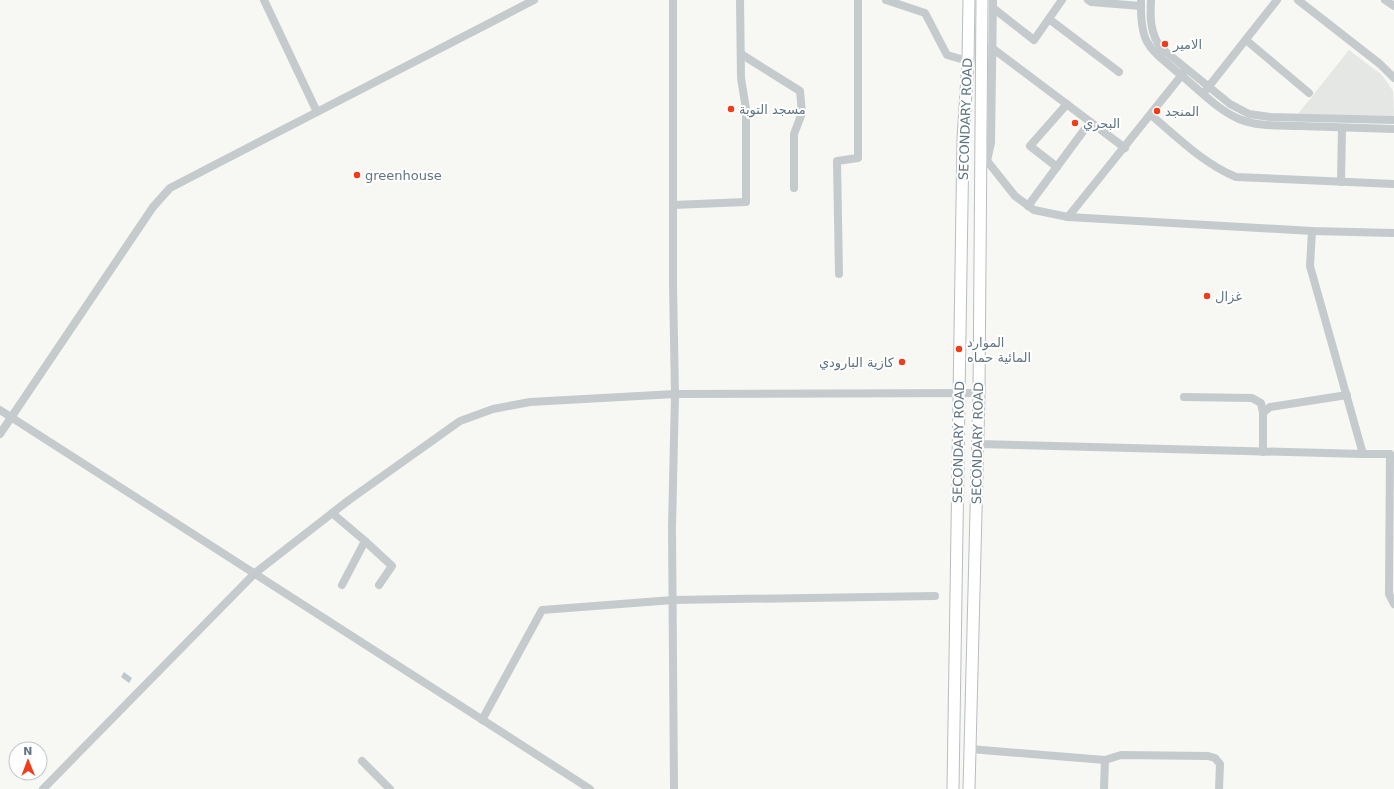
<svg xmlns="http://www.w3.org/2000/svg" width="1394" height="789" font-family="'DejaVu Sans','Noto Naskh Arabic',sans-serif">
<style>
.built{fill:#e5e7e5}
.water{fill:#bbcacd}
.lines{fill:none;stroke-linecap:round;stroke-linejoin:round}
.major-casing{stroke:#b8bdc0;stroke-width:13}
.minor{stroke:#c5cacd;stroke-width:8}
.major{stroke:#fff;stroke-width:11}
.poi-dot{fill:#f23b19;stroke:#fff;stroke-width:1.5}
.labels{text-anchor:middle;stroke-width:4;stroke-linejoin:round;paint-order:stroke}
.poi-label{font-size:13px;fill:#607582;stroke:#fff;text-anchor:start}
.street-label{font-size:13px;fill:#607582;stroke:#fff}
</style>
<rect width="100%" height="100%" fill="#f7f7f4"/>
<polygon class="built" points="1349,50 1382,75 1393,91 1394,117 1298,114"/>
<polygon class="water" points="124,672 132,678 129,683 121,677"/>
<g class="lines">
<g class="major-casing">
<g id="major">
<polyline points="953,789 963,139 968,61 969,0"/>
<polyline points="969,789 979,393 982,0"/>
</g>
</g>
<g class="minor">
<polyline points="264,0 317,112"/>
<polyline points="673,0 673,284 675,394 672,528 674,789"/>
<polyline points="886,0 925,13 947,55 968,61"/>
<polyline points="1088,0 1091,2 1141,6"/>
<path d="M 1141,0 C 1140,45 1148,47 1181,75 C 1199,90 1218,110 1239,119 C 1258,127 1280,125 1300,126 C 1331,127 1363,128 1394,129"/>
<path d="M 1151,0 C 1150,18 1150,33 1161,48 L 1230,104 L 1249,114 L 1270,117 L 1394,120"/>
<polyline points="1298,0 1380,64 1394,78"/>
<polyline points="1385,0 1394,6"/>
<polyline points="993,8 1034,40 1062,0"/>
<polyline points="1049,19 1119,72"/>
<polyline points="1246,40 1309,93"/>
<polyline points="992,48 1125,148"/>
<polyline points="741,54 800,91 802,113 794,134 794,188"/>
<polyline points="1206,90 1277,0"/>
<path d="M 1151,115 C 1177,137 1204,164 1236,177 L 1394,184"/>
<polyline points="980,152 1015,196 1034,210 1068,217 1312,231 1394,233"/>
<polyline points="987,161 991,143 993,0"/>
<polyline points="1057,167 1030,146 1067,104"/>
<polyline points="1341,182 1342,128"/>
<polyline points="673,205 746,202 746,109 741,78 740,0"/>
<polyline points="1028,206 1090,122"/>
<polyline points="1068,217 1185,71"/>
<polyline points="1312,231 1310,266 1363,454 1390,454 1389,594 1394,604"/>
<polyline points="839,274 837,161 858,158 858,0"/>
<polyline points="1184,397 1252,398 1261,403 1263,413"/>
<polyline points="0,410 590,789"/>
<polyline points="0,434 153,207 170,188 534,0"/>
<polyline points="978,444 1363,454"/>
<polyline points="1263,452 1263,413 1270,407 1347,395"/>
<polyline points="332,513 365,541 342,585"/>
<polyline points="365,541 392,566 379,585"/>
<polyline points="482,720 542,610 673,600 935,596"/>
<polyline points="970,749 1105,760 1104,789"/>
<polyline points="1105,760 1121,755 1208,756 1215,758 1220,764 1219,789"/>
<polyline points="362,761 390,789"/>
<polyline points="43,789 255,573 349,500 460,421 493,409 530,402 675,394 979,393"/>
</g>
<use href="#major" class="major"/>
</g>
<g class="poi-dot">
<circle cx="1165" cy="44" r="4"/>
<circle cx="731" cy="109" r="4"/>
<circle cx="1157" cy="111" r="4"/>
<circle cx="1075" cy="123" r="4"/>
<circle cx="357" cy="175" r="4"/>
<circle cx="1207" cy="296" r="4"/>
<circle cx="959" cy="349" r="4"/>
<circle cx="902" cy="362" r="4"/>
</g>
<g class="labels">
<g class="poi-label">
<text x="1173" y="49">الامير</text>
<text x="739" y="114">مسجد التوبة</text>
<text x="1165" y="116">المنجد</text>
<text x="1083" y="128">البحري</text>
<text x="365" y="180">greenhouse</text>
<text x="1215" y="301">غزال</text>
<text x="967" y="347">الموارد<tspan x="967" dy="15">المائية حماه</tspan></text>
<text x="894" y="367" text-anchor="end">كازية البارودي</text>
</g>
<g class="street-label">
<text transform="translate(965 119) rotate(-88)" y="5">SECONDARY ROAD</text>
<text transform="translate(958 442) rotate(-89)" y="5">SECONDARY ROAD</text>
<text transform="translate(977 443) rotate(-89)" y="5">SECONDARY ROAD</text>
</g>
</g>
<g transform="translate(28 761) rotate(359)"><circle r="19" fill="#ffffff" stroke="#bfc8cd"/>
<path d="M0-3L7 15L0 10L-7 15Z" fill="#f23b19"/>
<text y="-6" font-size="11" font-weight="bold" text-anchor="middle" fill="#607582">N</text>
</g>
</svg>
